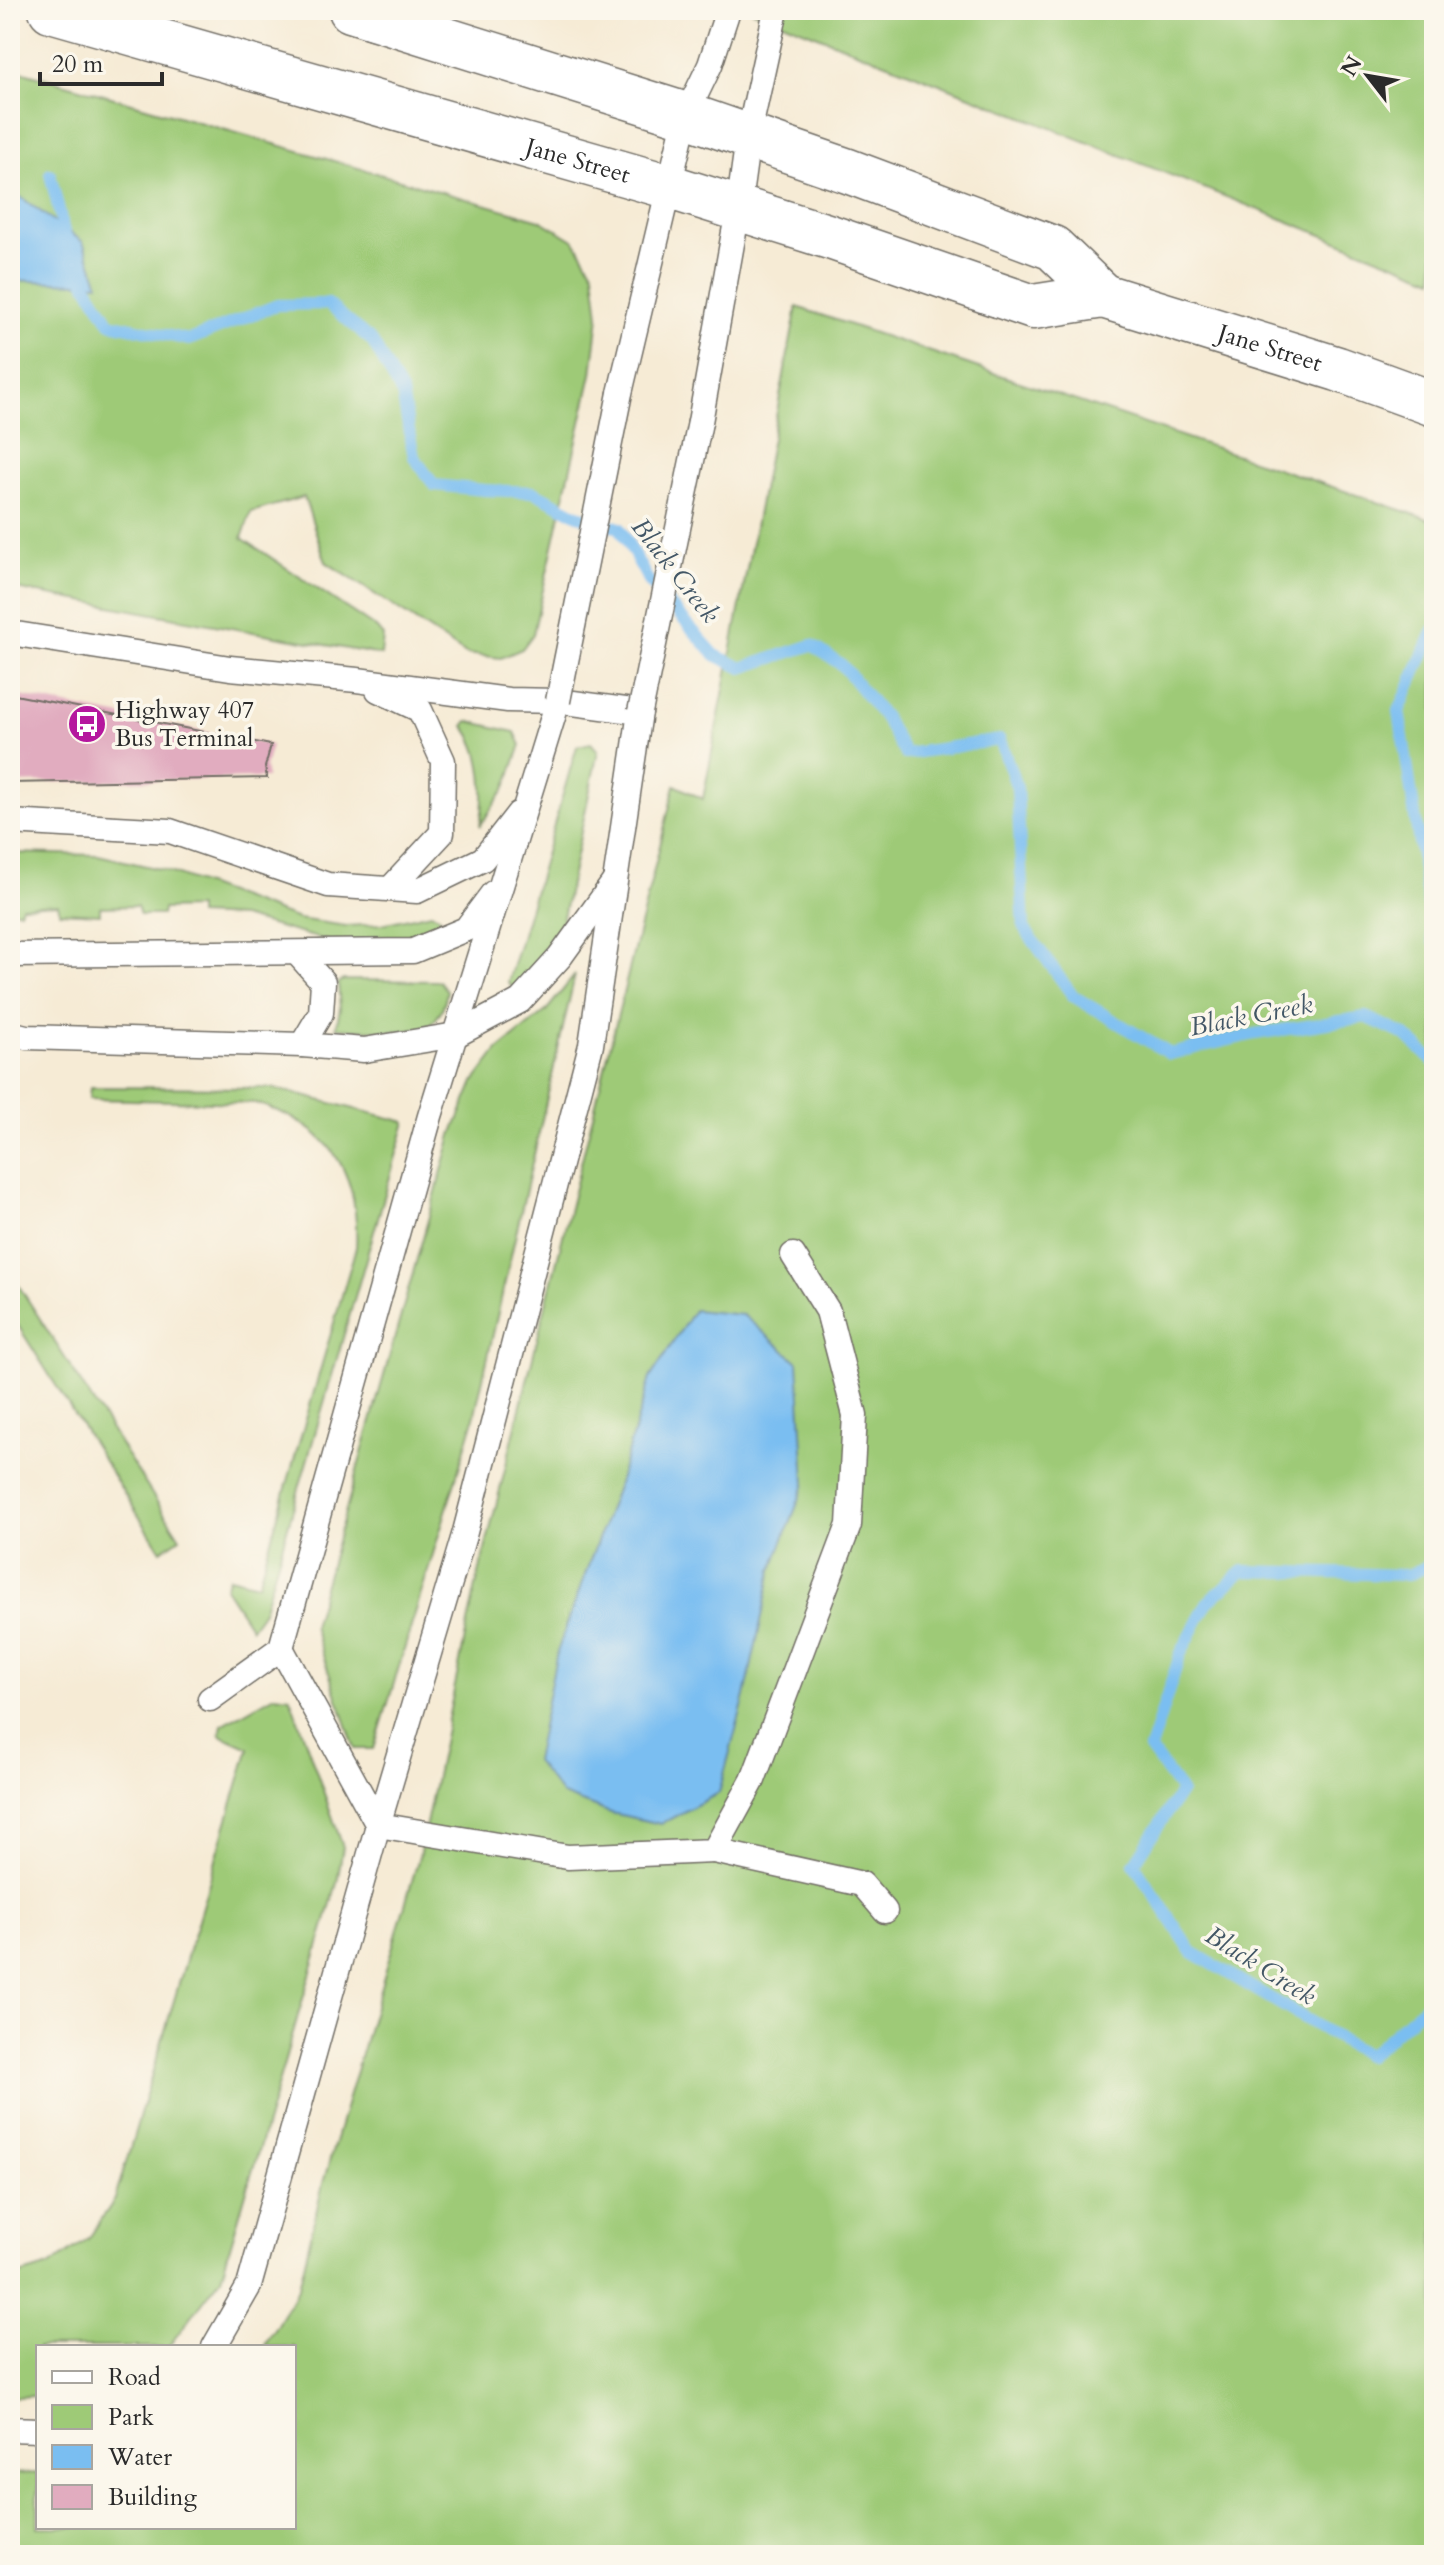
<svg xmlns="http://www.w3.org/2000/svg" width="1444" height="2565" font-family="Cardo,serif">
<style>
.green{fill:#9eca77;stroke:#647a51;stroke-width:2}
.water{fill:#7abef1;stroke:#52748e;stroke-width:2}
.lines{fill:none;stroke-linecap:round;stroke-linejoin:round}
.stream{stroke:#7abef1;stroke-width:12}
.building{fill:#e1acbf}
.service-casing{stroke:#726e66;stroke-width:27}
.secondary-casing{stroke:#726e66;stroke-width:47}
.motorway-casing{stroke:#726e66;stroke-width:47}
.service{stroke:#fff;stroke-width:24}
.secondary{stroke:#fff;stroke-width:44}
.motorway{stroke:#fff;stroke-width:44}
.service-bridge-casing{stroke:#726e66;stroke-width:27;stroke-linecap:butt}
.service-bridge{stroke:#fff;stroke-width:24}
.labels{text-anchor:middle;stroke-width:7;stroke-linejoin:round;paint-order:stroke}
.street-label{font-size:24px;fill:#2b2b2b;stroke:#fbf7ec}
.poi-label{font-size:24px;fill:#2b2b2b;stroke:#fbf7ec;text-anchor:start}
.water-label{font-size:26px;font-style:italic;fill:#435766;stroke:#fbf7ec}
</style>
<rect width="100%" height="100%" fill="#fbf7ec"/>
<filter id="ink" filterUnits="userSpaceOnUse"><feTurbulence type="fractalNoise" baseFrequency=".0125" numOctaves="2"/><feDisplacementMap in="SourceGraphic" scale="16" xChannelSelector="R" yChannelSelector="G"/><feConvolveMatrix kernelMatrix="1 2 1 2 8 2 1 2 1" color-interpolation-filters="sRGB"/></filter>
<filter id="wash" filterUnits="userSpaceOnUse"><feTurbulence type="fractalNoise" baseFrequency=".006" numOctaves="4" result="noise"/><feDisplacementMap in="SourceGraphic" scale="32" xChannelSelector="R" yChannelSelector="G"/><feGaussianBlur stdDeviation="1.8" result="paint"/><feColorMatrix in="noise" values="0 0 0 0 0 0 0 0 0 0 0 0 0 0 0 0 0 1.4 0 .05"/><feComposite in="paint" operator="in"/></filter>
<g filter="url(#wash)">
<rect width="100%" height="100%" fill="#f6ebd5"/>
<g class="green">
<polygon points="752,10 1434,10 1434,279"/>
<polygon points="10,68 540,220 575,241 594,273 599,316 592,374 533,634 522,649 501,658 466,654 326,562 304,497 251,512 242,538 376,628 383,636 381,655 10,588"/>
<polygon points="797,307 1434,521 1434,2555 10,2555 10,2474 38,2473 38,2527 294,2527 294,2347 264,2347 299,2287 323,2183 419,1857 475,1590 675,785 703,799"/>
<path d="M 468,721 L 515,732 L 521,745 L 506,787 L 480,826 C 486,795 485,751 464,726 Z"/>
<polygon points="591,743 598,751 562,922 533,969 515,991 508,982 577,746"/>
<polygon points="10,853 98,855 164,870 298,919 346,926 382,924 431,913 439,916 441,923 437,928 400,941 332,942 241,917 198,915 198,908 163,909 162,915 140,915 137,906 100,907 100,914 60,912 58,904 22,906 20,911 10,911"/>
<polygon points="575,975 473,1422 374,1749 355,1749 313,1626 452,1135 474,1082 498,1050 546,1011"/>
<path d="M 343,980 L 439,981 L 447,991 C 445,1005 438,1023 424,1027 C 402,1035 362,1029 339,1028 L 336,1027 L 340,1009 L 338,983 Z"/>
<path d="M 90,1087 L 272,1088 L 406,1122 L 270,1588 L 263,1611 L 251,1628 L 225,1588 L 229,1577 L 258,1584 L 356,1247 C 360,1170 329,1125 255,1103 L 89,1099 Z"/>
<polygon points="10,1272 180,1538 161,1551 10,1313"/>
<polygon points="275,1695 290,1697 343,1847 337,1883 221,2278 168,2347 38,2347 38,2396 10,2397 10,2278 49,2266 89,2238 115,2199 249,1748 220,1735 222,1725"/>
</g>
<g class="water">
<polygon points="10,195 19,196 83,242 99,284 10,280"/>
<polygon points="694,1310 743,1315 798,1362 805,1484 772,1570 745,1696 719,1793 661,1824 611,1813 562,1795 535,1761 557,1652 617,1487 650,1378"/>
</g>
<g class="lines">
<g class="stream">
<polyline points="50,174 67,244"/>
<polyline points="79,272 110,323 189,340 277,305 328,304 372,341 402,394 414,457 434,485 484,490 534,492 578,515 620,528 648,580 715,655 742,668 812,645 842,665 884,717 905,754 1000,740 1017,788 1024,928 1073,996 1170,1054 1255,1034 1366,1017 1405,1035 1434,1062"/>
<polyline points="1434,630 1399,711 1434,941"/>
<polyline points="1434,1563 1408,1575 1243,1571 1207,1603 1180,1655 1150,1749 1181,1791 1134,1864 1192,1952 1368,2056 1429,2002 1434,2007"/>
</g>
</g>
<g id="blocks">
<polygon class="building" points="10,694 271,745 265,767 267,778 10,783"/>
</g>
</g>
<g filter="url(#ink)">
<use href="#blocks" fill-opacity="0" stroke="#726e66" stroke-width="2"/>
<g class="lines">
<g class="service-casing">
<g id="service">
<polyline points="620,393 686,115 710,65 728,10"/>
<polyline points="700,422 738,210 748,138 776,10"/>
<polyline points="10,633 230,668 357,680 508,700 558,701 640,712 591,1045 465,1532 378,1825 249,2286 214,2347"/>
<polyline points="378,690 420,710 443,761 442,833 391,888"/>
<polyline points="10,822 170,831 328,885 417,891 483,859 518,814"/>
<polyline points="297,953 323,982 321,1013 302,1045"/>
<polyline points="10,955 413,951 466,929 493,893"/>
<polyline points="10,1033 26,1037 302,1045 364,1050 456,1035 520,1001 560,957 614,882"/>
<polyline points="281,1648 378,1825 568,1857 714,1851 753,1780 849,1525 855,1415 828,1311 793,1255"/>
<polyline points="210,1699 281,1648 430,1116 558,701"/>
<polyline points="714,1851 862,1884 885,1911"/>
<polyline points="10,2429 38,2430"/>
</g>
</g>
<g class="secondary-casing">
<g id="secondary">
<path id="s1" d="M 51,10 L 667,186 L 830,237 L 1033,307 L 1103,296 L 1338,369 L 1434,404"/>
<polyline points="351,10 686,115 848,171 1053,248 1103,296"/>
</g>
</g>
<g class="motorway-casing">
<polyline id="motorway" points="356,10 374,17"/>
</g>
<use href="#service" class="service"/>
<use href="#secondary" class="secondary"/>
<use href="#motorway" class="motorway"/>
<g class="service-bridge-casing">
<g id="service-bridge">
<polyline points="558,701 620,393"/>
<polyline points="640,712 700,422"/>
</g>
</g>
<use href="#service-bridge" class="service-bridge"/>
</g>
</g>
<defs>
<g id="bus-disc" transform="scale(2)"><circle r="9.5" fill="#b5179e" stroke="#fbf7ec"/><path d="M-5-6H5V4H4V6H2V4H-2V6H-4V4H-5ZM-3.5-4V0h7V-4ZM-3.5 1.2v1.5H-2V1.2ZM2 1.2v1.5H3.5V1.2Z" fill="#fff"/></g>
</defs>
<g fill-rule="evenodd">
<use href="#bus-disc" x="87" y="724"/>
</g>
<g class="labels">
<g class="street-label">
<text dy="8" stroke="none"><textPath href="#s1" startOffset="548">Jane Street</textPath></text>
<text dy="8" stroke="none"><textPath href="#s1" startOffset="1272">Jane Street</textPath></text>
</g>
<g class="poi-label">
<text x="115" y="718">Highway 407<tspan x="115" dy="28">Bus Terminal</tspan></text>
</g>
<g class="water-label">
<text transform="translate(676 570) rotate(52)" y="9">Black Creek</text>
<text transform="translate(1251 1015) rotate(-11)" y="9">Black Creek</text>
<text transform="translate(1261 1965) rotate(32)" y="9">Black Creek</text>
</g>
</g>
<rect width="1444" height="2565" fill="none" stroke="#fbf7ec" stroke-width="40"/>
<rect x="36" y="2345" width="260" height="184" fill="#fbf7ec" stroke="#a8a59f" stroke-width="2"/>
<rect x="52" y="2371" width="40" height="12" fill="#ffffff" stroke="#a8a59f" stroke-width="2"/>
<text x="108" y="2385" font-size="24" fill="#2b2b2b">Road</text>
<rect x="52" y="2405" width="40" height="24" fill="#9eca77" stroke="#a8a59f" stroke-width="2"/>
<text x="108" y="2425" font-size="24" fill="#2b2b2b">Park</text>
<rect x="52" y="2445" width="40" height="24" fill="#7abef1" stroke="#a8a59f" stroke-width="2"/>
<text x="108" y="2465" font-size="24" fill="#2b2b2b">Water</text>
<rect x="52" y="2485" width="40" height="24" fill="#e1acbf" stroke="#a8a59f" stroke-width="2"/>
<text x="108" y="2505" font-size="24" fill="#2b2b2b">Building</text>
<g transform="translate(1368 76) rotate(301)" stroke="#fbf7ec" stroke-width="6" paint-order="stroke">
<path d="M0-6L14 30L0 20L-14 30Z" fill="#2b2b2b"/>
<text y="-12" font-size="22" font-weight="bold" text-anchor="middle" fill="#2b2b2b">N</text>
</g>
<path d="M40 72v12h122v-12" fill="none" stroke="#2b2b2b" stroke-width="4"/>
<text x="52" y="72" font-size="24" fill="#2b2b2b" stroke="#fbf7ec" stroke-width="6" paint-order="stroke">20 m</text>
</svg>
